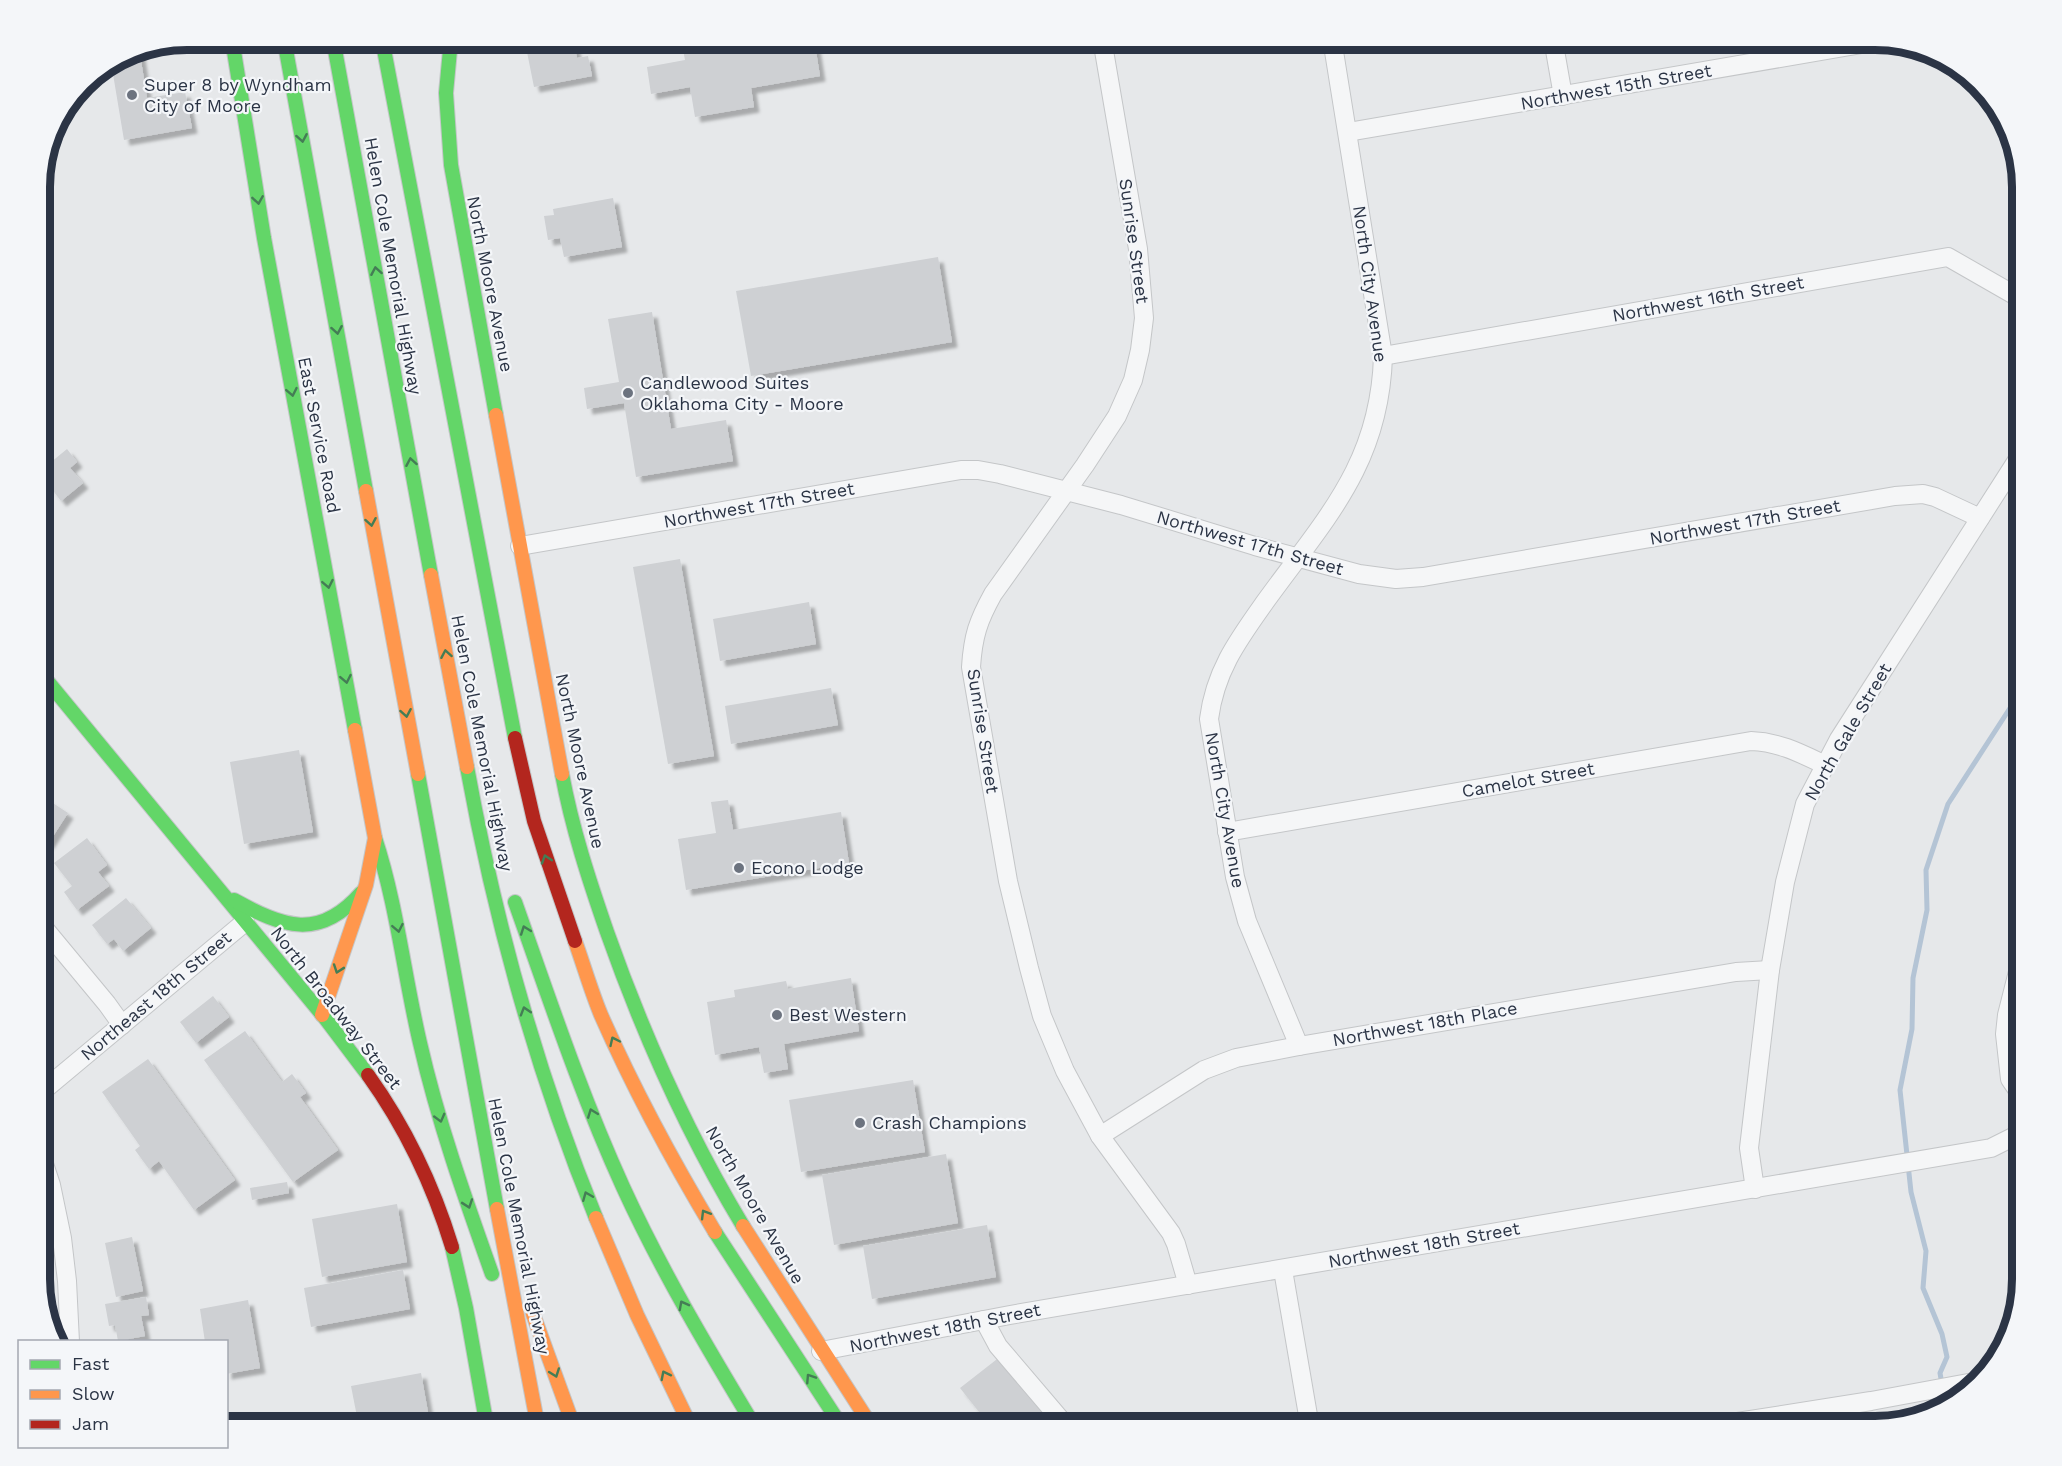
<svg xmlns="http://www.w3.org/2000/svg" width="2062" height="1466" font-family="'Work Sans',sans-serif">
<style>
.lines{fill:none;stroke-linecap:round;stroke-linejoin:round}
.stream{stroke:#b4c4d5;stroke-width:5}
.building{fill:#ced0d3;filter:url(#shadow)}
.street-casing{stroke:#c4c6c8;stroke-width:20}
.fast-casing{stroke:#c4c6c8;stroke-width:16}
.slow-casing{stroke:#c4c6c8;stroke-width:16}
.jam-casing{stroke:#c4c6c8;stroke-width:16}
.street{stroke:#f5f6f7;stroke-width:18}
.fast{stroke:#63d668;stroke-width:14}
.slow{stroke:#ff974d;stroke-width:14}
.jam{stroke:#b3261e;stroke-width:14}
.oneway{stroke:#447d55}
.poi-dot{fill:#6c737f;stroke:#f4f6f9;stroke-width:2}
.labels{text-anchor:middle;stroke-width:4.5;stroke-linejoin:round;paint-order:stroke}
.poi-label{font-size:18px;fill:#2b3445;stroke:#f4f6f9;text-anchor:start}
.street-label{font-size:18px;fill:#2b3445;stroke:#f4f6f9}
.rim{fill:none;stroke:#2b3445;stroke-width:8}
</style>
<defs>
<filter id="shadow"><feDropShadow dx="5.5" dy="5.5" stdDeviation="1.5" flood-color="#0004"/></filter>
</defs>
<rect width="100%" height="100%" fill="#e6e8ea"/>
<g class="lines">
<polyline class="stream" points="1946,1407 1940,1373 1947,1357 1942,1334 1923,1288 1926,1251 1911,1192 1900,1090 1912,1029 1913,978 1927,910 1926,870 1948,804 2023,688"/>
</g>
<g class="building">
<polygon points="568,39 573,39 577,58 588,56 592,76 534,87 526,47"/>
<polygon points="681,39 814,39 820,76 751,88 754,107 695,117 690,87 651,94 647,67 685,60"/>
<polygon points="139,48 147,98 185,92 192,128 124,140 111,62 130,50"/>
<polygon points="613,198 622,247 564,257 560,238 548,240 544,216 554,215 553,209"/>
<polygon points="938,257 952,342 751,376 736,291"/>
<polygon points="652,312 671,429 726,420 733,461 636,477 624,403 587,409 584,388 619,382 608,319"/>
<polygon points="67,449 77,462 70,468 83,483 61,501 39,472"/>
<polygon points="680,559 714,756 668,764 633,567"/>
<polygon points="809,602 816,644 720,661 713,619"/>
<polygon points="831,688 838,725 731,744 725,706"/>
<polygon points="299,750 313,832 244,844 230,762"/>
<polygon points="39,794 68,813 48,844 39,838"/>
<polygon points="728,800 733,830 841,812 849,863 686,890 678,839 716,833 711,802"/>
<polygon points="87,838 107,865 98,872 109,886 77,910 64,892 72,886 54,863"/>
<polygon points="126,898 151,928 123,951 114,939 107,944 92,925"/>
<polygon points="851,978 859,1031 784,1044 788,1069 764,1073 759,1047 715,1055 707,1002 735,997 734,990 786,981 788,989"/>
<polygon points="213,996 229,1017 196,1043 180,1022"/>
<polygon points="245,1031 282,1082 292,1074 306,1093 300,1097 338,1150 293,1182 204,1060"/>
<polygon points="148,1059 235,1180 194,1210 159,1161 149,1169 135,1150 140,1146 102,1092"/>
<polygon points="913,1080 925,1152 801,1172 789,1100"/>
<polygon points="946,1154 958,1223 834,1245 822,1175"/>
<polygon points="287,1182 289,1193 252,1200 250,1188"/>
<polygon points="397,1204 407,1262 322,1277 312,1219"/>
<polygon points="987,1225 996,1277 872,1299 863,1246"/>
<polygon points="132,1237 143,1291 116,1297 105,1243"/>
<polygon points="403,1270 410,1309 311,1327 304,1288"/>
<polygon points="146,1297 149,1315 141,1316 145,1336 118,1341 115,1325 109,1326 105,1304"/>
<polygon points="248,1300 260,1368 226,1374 226,1342 205,1342 200,1309"/>
<polygon points="1001,1356 1058,1427 991,1427 960,1388"/>
<polygon points="421,1373 429,1418 378,1427 359,1427 351,1386"/>
</g>
<g class="lines">
<g class="street-casing">
<g id="street">
<path d="M 1102,39 L 1138,249 L 1144,318 L 1140,350 L 1133,380 L 1117,416 L 1085,465 L 993,594 C 978,621 973,636 971,667 L 1008,881 L 1029,968 L 1042,1016 L 1065,1071 L 1100,1136 L 1171,1233 L 1176,1244 L 1188,1285"/>
<polyline points="1553,39 1563,96"/>
<polyline points="1348,132 1885,40"/>
<polyline points="1383,356 1948,257 2023,300"/>
<polyline points="520,546 961,470 978,470 1000,474 1121,505 1255,546 1359,574 1396,579 1423,577 1895,496 1923,494 1935,497 1980,518"/>
<path d="M 1227,832 L 1751,741 C 1779,742 1800,753 1825,765"/>
<polyline points="39,922 107,1004 122,1025"/>
<polyline points="2023,952 2007,1015 2005,1034 2010,1079 2023,1098"/>
<path d="M 1299,1046 L 1247,921 L 1235,877 L 1209,719 C 1215,671 1238,640 1265,602 C 1325,519 1380,464 1383,356 L 1332,39"/>
<polyline points="39,1094 245,922"/>
<polyline points="1100,1136 1204,1070 1236,1058 1299,1046 1736,972 1770,970"/>
<polyline points="39,1149 51,1185 62,1238 67,1281 70,1342"/>
<polyline points="1755,1189 1749,1148 1770,970 1785,882 1805,804 1839,739 2023,451"/>
<polyline points="1283,1270 1310,1427"/>
<polyline points="984,1320 998,1346 1067,1427"/>
<polyline points="821,1351 1010,1315 1991,1148 2023,1132"/>
<polyline points="1705,1427 1871,1401 1979,1381"/>
</g>
</g>
<g class="fast-casing">
<g id="fast">
<polyline points="232,39 264,238 355,730"/>
<polyline points="284,39 366,491"/>
<polyline points="333,39 431,575"/>
<polyline points="382,39 515,738"/>
<polyline points="451,39 446,93 451,165 496,415"/>
<polyline points="39,671 325,1018 368,1075"/>
<path d="M 467,767 C 495,921 537,1073 596,1218"/>
<polyline points="418,774 497,1209"/>
<path d="M 562,774 C 572,828 589,880 607,932 C 643,1034 687,1133 743,1226"/>
<path d="M 375,838 C 397,905 404,975 420,1043 C 438,1122 465,1198 492,1274"/>
<path d="M 234,900 C 283,927 319,941 361,893"/>
<path d="M 515,902 C 549,998 581,1095 623,1187 C 661,1270 708,1349 755,1427"/>
<polyline points="715,1232 842,1427"/>
<polyline points="452,1247 466,1308 487,1427"/>
</g>
</g>
<g class="slow-casing">
<g id="slow">
<polyline points="496,415 562,774"/>
<polyline points="366,491 418,774"/>
<polyline points="431,575 467,767"/>
<path d="M 575,941 C 584,966 591,991 601,1015 C 634,1090 673,1162 715,1232"/>
<polyline points="322,1015 366,885 375,838 355,730"/>
<polyline points="497,1209 538,1427"/>
<polyline points="596,1218 637,1315 691,1427"/>
<polyline points="743,1226 872,1427"/>
<polyline points="533,1314 574,1427"/>
</g>
</g>
<g class="jam-casing">
<g id="jam">
<polyline points="515,738 534,821 575,941"/>
<path d="M 368,1075 C 406,1128 433,1185 452,1247"/>
</g>
</g>
<use href="#street" class="street"/>
<use href="#fast" class="fast"/>
<use href="#slow" class="slow"/>
<use href="#jam" class="jam"/>
</g>
<defs><path id="oneway-chevron" d="M-2-3.5L2.5 0L-2 3.5" fill="none" stroke-width="1.6" stroke-linecap="round" stroke-linejoin="round" transform="scale(1.5)"/></defs>
<g class="oneway">
<use href="#oneway-chevron" transform="translate(302 138) rotate(80)"/>
<use href="#oneway-chevron" transform="translate(258 200) rotate(81)"/>
<use href="#oneway-chevron" transform="translate(376 271) rotate(-100)"/>
<use href="#oneway-chevron" transform="translate(337 330) rotate(80)"/>
<use href="#oneway-chevron" transform="translate(292 392) rotate(79)"/>
<use href="#oneway-chevron" transform="translate(411 462) rotate(-100)"/>
<use href="#oneway-chevron" transform="translate(371 522) rotate(80)"/>
<use href="#oneway-chevron" transform="translate(328 584) rotate(79)"/>
<use href="#oneway-chevron" transform="translate(446 654) rotate(-100)"/>
<use href="#oneway-chevron" transform="translate(346 679) rotate(79)"/>
<use href="#oneway-chevron" transform="translate(406 713) rotate(80)"/>
<use href="#oneway-chevron" transform="translate(546 859) rotate(-108)"/>
<use href="#oneway-chevron" transform="translate(398 928) rotate(79)"/>
<use href="#oneway-chevron" transform="translate(525 930) rotate(-110)"/>
<use href="#oneway-chevron" transform="translate(338 969) rotate(109)"/>
<use href="#oneway-chevron" transform="translate(525 1011) rotate(-107)"/>
<use href="#oneway-chevron" transform="translate(614 1041) rotate(-115)"/>
<use href="#oneway-chevron" transform="translate(592 1113) rotate(-111)"/>
<use href="#oneway-chevron" transform="translate(440 1118) rotate(75)"/>
<use href="#oneway-chevron" transform="translate(587 1196) rotate(-112)"/>
<use href="#oneway-chevron" transform="translate(468 1204) rotate(71)"/>
<use href="#oneway-chevron" transform="translate(705 1214) rotate(-121)"/>
<use href="#oneway-chevron" transform="translate(683 1305) rotate(-118)"/>
<use href="#oneway-chevron" transform="translate(555 1373) rotate(70)"/>
<use href="#oneway-chevron" transform="translate(665 1375) rotate(-117)"/>
<use href="#oneway-chevron" transform="translate(810 1378) rotate(-123)"/>
</g>
<g class="poi-dot">
<circle cx="132" cy="95" r="6"/>
<circle cx="628" cy="393" r="6"/>
<circle cx="739" cy="868" r="6"/>
<circle cx="777" cy="1015" r="6"/>
<circle cx="860" cy="1123" r="6"/>
</g>
<g class="labels">
<g class="poi-label">
<text x="144" y="91">Super 8 by Wyndham<tspan x="144" dy="21">City of Moore</tspan></text>
<text x="640" y="389">Candlewood Suites<tspan x="640" dy="21">Oklahoma City - Moore</tspan></text>
<text x="751" y="874">Econo Lodge</text>
<text x="789" y="1021">Best Western</text>
<text x="872" y="1129">Crash Champions</text>
</g>
<g class="street-label">
<text transform="translate(1616 87) rotate(-10)" y="6">Northwest 15th Street</text>
<text transform="translate(1134 241) rotate(82)" y="6">Sunrise Street</text>
<text transform="translate(393 266) rotate(80)" y="6">Helen Cole Memorial Highway</text>
<text transform="translate(490 284) rotate(79)" y="6">North Moore Avenue</text>
<text transform="translate(1370 284) rotate(82)" y="6">North City Avenue</text>
<text transform="translate(1708 299) rotate(-10)" y="6">Northwest 16th Street</text>
<text transform="translate(319 435) rotate(79)" y="6">East Service Road</text>
<text transform="translate(759 505) rotate(-10)" y="6">Northwest 17th Street</text>
<text transform="translate(1745 522) rotate(-10)" y="6">Northwest 17th Street</text>
<text transform="translate(1250 543) rotate(16)" y="6">Northwest 17th Street</text>
<text transform="translate(983 731) rotate(81)" y="6">Sunrise Street</text>
<text transform="translate(1848 732) rotate(-60)" y="6">North Gale Street</text>
<text transform="translate(482 743) rotate(79)" y="6">Helen Cole Memorial Highway</text>
<text transform="translate(580 761) rotate(78)" y="6">North Moore Avenue</text>
<text transform="translate(1528 780) rotate(-10)" y="6">Camelot Street</text>
<text transform="translate(1225 810) rotate(80)" y="6">North City Avenue</text>
<text transform="translate(156 996) rotate(-40)" y="6">Northeast 18th Street</text>
<text transform="translate(336 1008) rotate(52)" y="6">North Broadway Street</text>
<text transform="translate(1425 1024) rotate(-10)" y="6">Northwest 18th Place</text>
<text transform="translate(755 1205) rotate(60)" y="6">North Moore Avenue</text>
<text transform="translate(519 1226) rotate(79)" y="6">Helen Cole Memorial Highway</text>
<text transform="translate(1424 1245) rotate(-10)" y="6">Northwest 18th Street</text>
<text transform="translate(945 1328) rotate(-11)" y="6">Northwest 18th Street</text>
</g>
</g>
<path d="M0 0H2062V1466H0ZM187 50H1875A137 137 0 0 1 2012 187V1279A137 137 0 0 1 1875 1416H187A137 137 0 0 1 50 1279V187A137 137 0 0 1 187 50Z" fill="#f4f6f9" fill-rule="evenodd"/>
<path class="rim" d="M187 50H1875A137 137 0 0 1 2012 187V1279A137 137 0 0 1 1875 1416H187A137 137 0 0 1 50 1279V187A137 137 0 0 1 187 50Z"/>
<rect x="18" y="1340" width="210" height="108" fill="#f4f6f9" stroke="#a4a8b1" stroke-width="1.5"/>
<rect x="30" y="1360" width="30" height="9" fill="#63d668" stroke="#a4a8b1" stroke-width="1.5"/>
<text x="72" y="1370" font-size="18" fill="#2b3445">Fast</text>
<rect x="30" y="1390" width="30" height="9" fill="#ff974d" stroke="#a4a8b1" stroke-width="1.5"/>
<text x="72" y="1400" font-size="18" fill="#2b3445">Slow</text>
<rect x="30" y="1420" width="30" height="9" fill="#b3261e" stroke="#a4a8b1" stroke-width="1.5"/>
<text x="72" y="1430" font-size="18" fill="#2b3445">Jam</text>
</svg>
